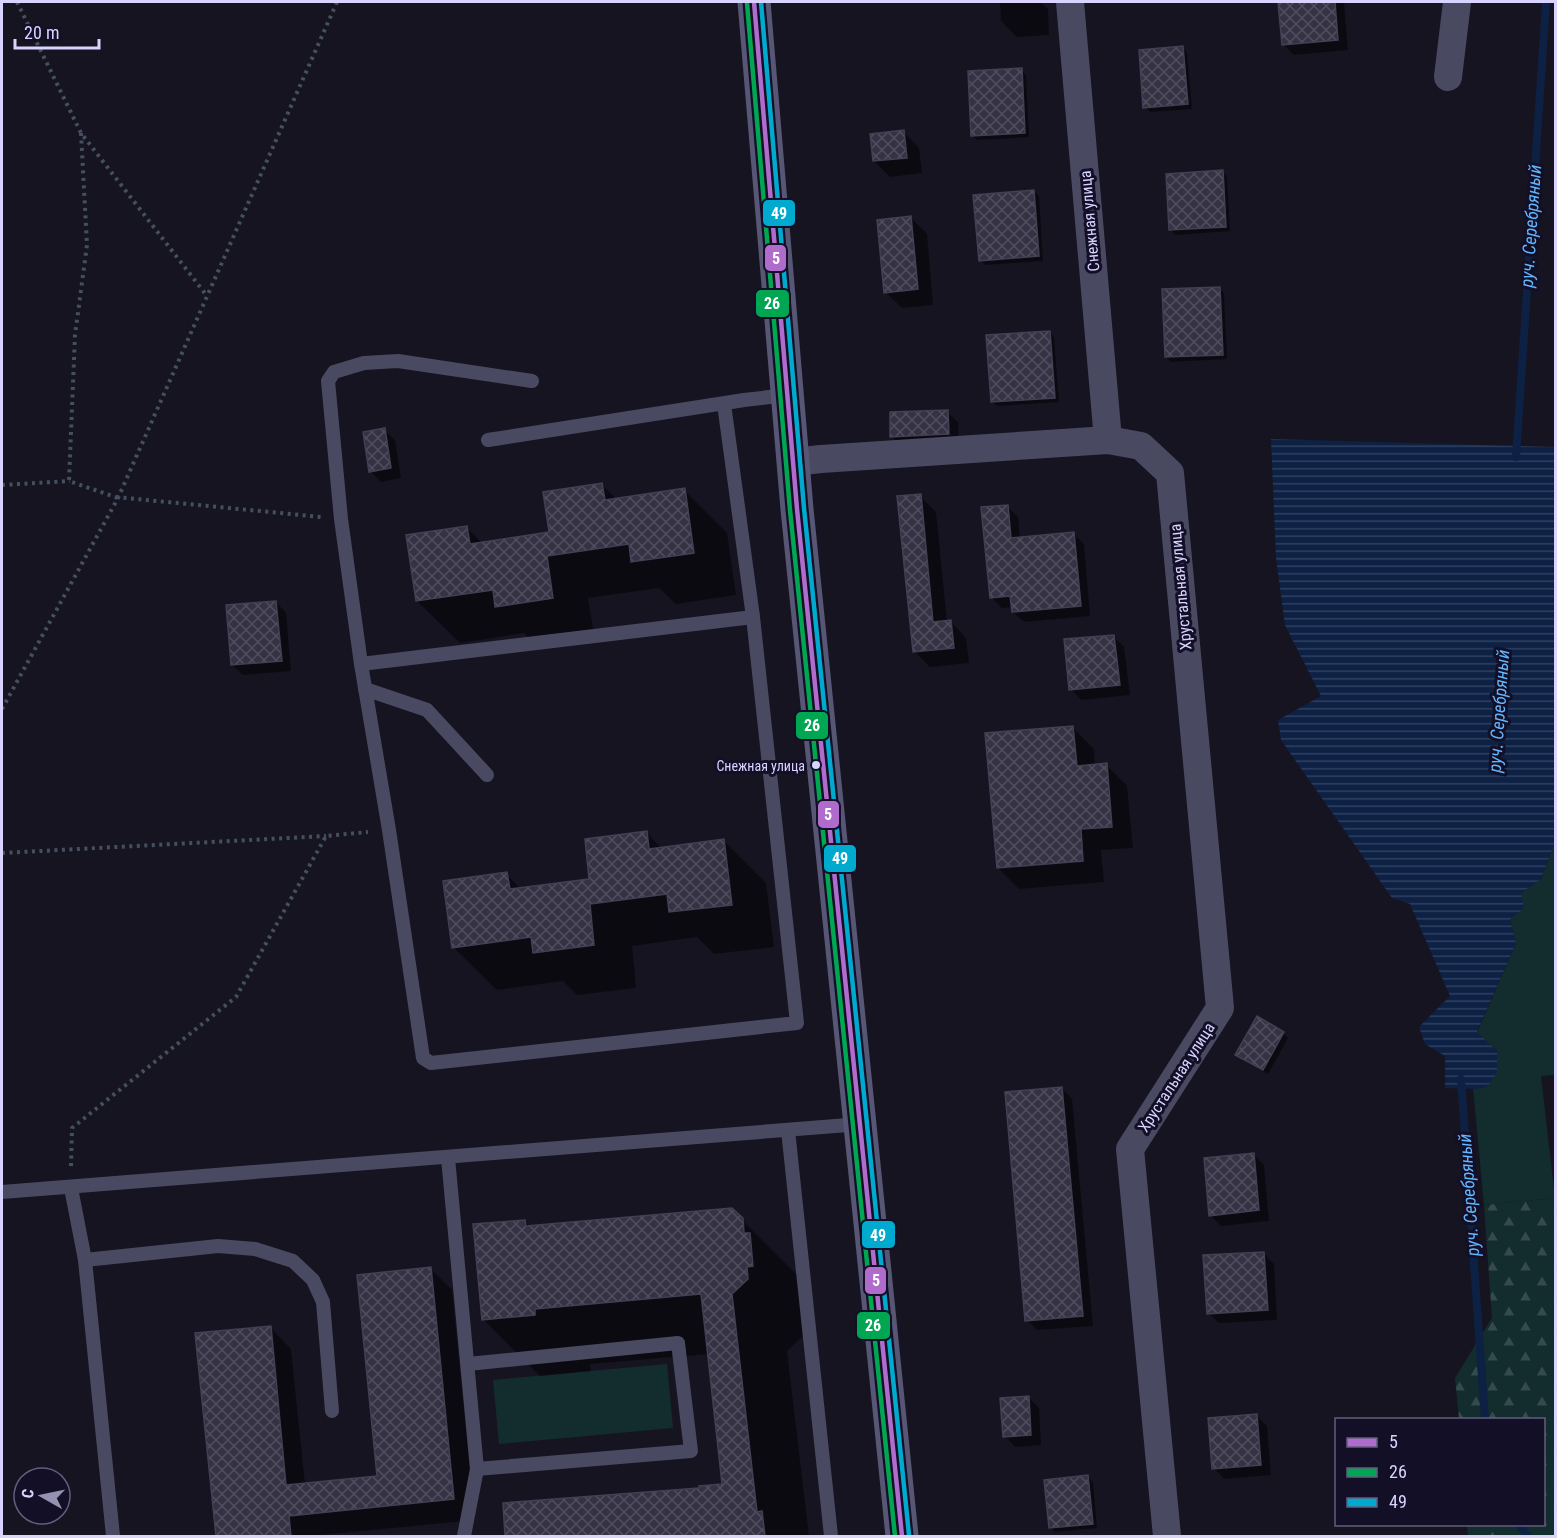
<svg xmlns="http://www.w3.org/2000/svg" width="1557" height="1538" font-family="'Roboto Condensed',sans-serif">
<style>
.forest{fill:url(#forest-firs)}
.park{fill:#132c2d}
.water{fill:url(#water-rules)}
.shadow{fill:#0007}
.lines{fill:none;stroke-linecap:round;stroke-linejoin:round}
.stream{stroke:#0d2144;stroke-width:8}
.building{fill:url(#building-cross-hatch);stroke:#433f54;stroke-width:1.5}
.path{stroke:#44505f;stroke-width:4;stroke-dasharray:3 4.5;stroke-linecap:butt}
.lane{stroke:#4a4962;stroke-width:14}
.street{stroke:#4a4962;stroke-width:28}
.secondary{stroke:#575674;stroke-width:33}
.bus-1-casing{stroke:#130f26;stroke-width:9}
.bus-2-casing{stroke:#130f26;stroke-width:9}
.bus-3-casing{stroke:#130f26;stroke-width:9}
.bus-1{stroke:#b06ccc;stroke-width:4.5}
.bus-2{stroke:#00a651;stroke-width:4.5}
.bus-3{stroke:#00a9ce;stroke-width:4.5}
.bus-dot{fill:#d9d4ff;stroke:#130f26;stroke-width:2}
.labels{text-anchor:middle;stroke-width:6;stroke-linejoin:round;paint-order:stroke}
.bus-label{font-size:14px;fill:#d9d4ff;stroke:#130f26;text-anchor:end}
.street-label{font-size:16px;fill:#d9d4ff;stroke:#130f26}
.water-label{font-size:18px;font-style:italic;fill:#62b6ff;stroke:#130f26}
.line-badge{stroke:#130f26;stroke-width:2}
.badge-label{font-size:16px;text-anchor:middle;font-weight:bold;fill:#fff}
</style>
<defs>
<pattern id="forest-firs" width="22" height="20" patternUnits="userSpaceOnUse" patternTransform="scale(1.5)"><rect width="22" height="20" fill="#132c2d"/><path d="M5 1l3.5 6h-7zM16 11l3.5 6h-7z" fill="#354a4c"/></pattern>
<pattern id="water-rules" width="6" height="5" patternUnits="userSpaceOnUse" patternTransform="scale(1.5)"><rect width="6" height="5" fill="#0d2144"/><path d="M0 2.5h6" fill="none" stroke="#304060"/></pattern>
<pattern id="building-cross-hatch" width="8" height="8" patternUnits="userSpaceOnUse" patternTransform="scale(1.5)"><rect width="8" height="8" fill="#343243"/><path d="M0 0l8 8M0 8l8-8" fill="none" stroke="#514f5f"/></pattern>
</defs>
<rect width="100%" height="100%" fill="#161421"/>
<polygon class="forest" points="1555,1198 1555,1536 1468,1536 1467,1525 1544,1524 1544,1420 1459,1419 1455,1378 1492,1318 1484,1205"/>
<g class="park">
<polygon points="1555,842 1555,1075 1541,1076 1555,1198 1484,1205 1473,1088 1478,1089 1497,1051 1477,1033 1516,943 1510,919 1521,893 1541,879"/>
<polygon points="667,1364 673,1428 499,1444 493,1380"/>
</g>
<polygon class="water" points="1271,439 1555,447 1556,756 1554,762 1555,842 1541,879 1521,893 1524,908 1510,919 1516,943 1477,1032 1497,1051 1497,1073 1487,1087 1478,1089 1445,1088 1445,1056 1425,1044 1419,1027 1450,996 1410,904 1392,898 1281,740 1278,720 1321,696 1285,625 1276,558"/>
<g class="shadow">
<polygon points="1000,2 1040,2 1048,9 1049,35 1017,37 1001,21"/>
<polygon points="1280,2 1344,2 1348,50 1294,55 1284,45"/>
<polygon points="1182,48 1187,53 1192,109 1150,112 1145,107"/>
<polygon points="1021,70 1026,75 1029,137 977,140 972,135"/>
<polygon points="903,131 919,148 922,173 890,177 874,161"/>
<polygon points="1222,172 1227,177 1230,231 1176,235 1171,230"/>
<polygon points="1034,191 1039,196 1043,261 985,265 980,260"/>
<polygon points="911,218 927,234 933,305 902,308 885,292"/>
<polygon points="1219,288 1224,293 1227,359 1171,362 1166,357"/>
<polygon points="1049,332 1054,337 1059,402 997,406 992,402"/>
<polygon points="947,412 958,422 959,444 902,447 891,436"/>
<polygon points="384,430 395,440 401,478 381,482 370,471"/>
<polygon points="601,484 617,500 684,490 727,533 736,595 676,604 659,588 588,598 595,640 539,649 524,633 460,643 417,601 467,528 483,544 550,534"/>
<polygon points="920,496 936,512 947,622 950,621 966,638 969,663 930,667 914,651"/>
<polygon points="1007,506 1018,517 1020,538 1073,533 1084,544 1090,616 1024,622 1013,612 1013,607 1002,608 991,597"/>
<polygon points="276,602 286,613 291,671 243,675 232,665"/>
<polygon points="1114,637 1124,647 1130,695 1081,700 1071,689"/>
<polygon points="1072,727 1094,749 1095,766 1106,765 1127,786 1133,848 1101,850 1104,882 1019,889 998,868"/>
<polygon points="646,832 662,849 723,840 766,883 774,947 714,954 697,937 632,946 636,988 577,995 563,981 497,990 454,948 506,874 521,889 591,880"/>
<polygon points="1257,1018 1283,1033 1288,1038 1268,1074 1242,1060 1237,1055"/>
<polygon points="1062,1089 1072,1099 1093,1326 1037,1330 1027,1320"/>
<polygon points="1253,1154 1264,1165 1269,1221 1221,1226 1210,1215"/>
<polygon points="732,1210 798,1276 804,1335 787,1351 809,1536 507,1536 504,1505 701,1490 724,1485 709,1354 590,1364 591,1371 540,1376 483,1319 525,1221 531,1227"/>
<polygon points="1263,1253 1274,1264 1277,1320 1219,1323 1208,1313"/>
<polygon points="431,1269 452,1290 475,1520 310,1536 217,1536 197,1334 270,1327 291,1349 305,1485 378,1478"/>
<polygon points="1028,1397 1039,1408 1041,1445 1015,1447 1005,1436"/>
<polygon points="1257,1416 1267,1426 1271,1475 1224,1479 1214,1468"/>
<polygon points="1088,1477 1093,1482 1097,1528 1055,1532 1050,1527"/>
</g>
<g class="lines">
<g class="stream">
<polyline points="1516,457 1546,2"/>
<polyline points="1461,1079 1485,1420"/>
<polyline points="1519,1524 1527,1536"/>
</g>
</g>
<g class="building">
<polygon points="1278,2 1335,2 1338,40 1282,45"/>
<polygon points="1183,46 1188,104 1143,108 1139,50"/>
<polygon points="1022,68 1025,133 971,136 968,71"/>
<polygon points="904,130 907,158 873,161 870,134"/>
<polygon points="1223,170 1226,227 1169,230 1166,174"/>
<polygon points="1034,190 1039,256 979,261 973,195"/>
<polygon points="911,216 918,289 884,293 877,220"/>
<polygon points="1220,287 1223,355 1165,357 1162,289"/>
<polygon points="1050,331 1055,398 991,402 986,335"/>
<polygon points="948,410 949,434 890,437 890,412"/>
<polygon points="385,428 391,468 369,472 363,432"/>
<polygon points="602,483 605,500 685,488 694,553 631,562 629,544 547,556 553,598 495,607 493,590 416,601 406,535 467,526 470,544 549,532 543,492"/>
<polygon points="921,494 933,622 951,620 954,648 913,652 897,496"/>
<polygon points="1008,505 1011,538 1074,532 1081,606 1012,612 1010,596 990,598 981,507"/>
<polygon points="276,601 282,661 231,665 226,605"/>
<polygon points="1114,635 1120,685 1069,690 1064,639"/>
<polygon points="1073,726 1077,766 1107,763 1112,827 1081,829 1083,861 997,868 985,733"/>
<polygon points="647,831 649,849 724,839 732,905 669,912 667,894 590,904 594,945 533,953 531,937 452,948 443,881 507,872 510,889 589,879 585,839"/>
<polygon points="1257,1016 1284,1032 1263,1070 1235,1055"/>
<polygon points="1062,1087 1083,1316 1025,1321 1005,1092"/>
<polygon points="1254,1153 1259,1210 1209,1216 1204,1158"/>
<polygon points="732,1208 743,1218 744,1233 750,1233 753,1266 747,1267 748,1279 732,1294 757,1512 762,1511 765,1536 505,1536 503,1503 699,1488 699,1486 722,1484 701,1294 535,1309 535,1315 482,1320 473,1224 525,1220 526,1226"/>
<polygon points="1264,1252 1268,1310 1207,1314 1203,1255"/>
<polygon points="431,1267 454,1499 289,1516 291,1536 216,1536 195,1333 271,1326 286,1485 377,1476 357,1275"/>
<polygon points="1029,1396 1031,1435 1003,1437 1000,1398"/>
<polygon points="1257,1414 1261,1465 1212,1469 1208,1418"/>
<polygon points="1088,1475 1093,1524 1049,1528 1044,1480"/>
</g>
<g class="lines">
<g class="path">
<polyline points="17,2 81,133 207,296"/>
<polyline points="81,133 87,245 75,335 69,481 118,498"/>
<polyline points="2,485 70,481"/>
<polyline points="116,497 321,517"/>
<polyline points="2,709 118,498 337,2"/>
<polyline points="2,853 326,836"/>
<polyline points="71,1166 72,1128 236,997 326,836 368,832"/>
</g>
<g class="lane">
<polyline points="532,381 398,361 364,363 334,372 328,381 341,519 361,664 389,830 423,1058 431,1063 797,1023 753,617 724,404"/>
<polyline points="488,440 744,400 787,395"/>
<polyline points="361,664 753,617"/>
<polyline points="365,689 427,710 487,775"/>
<polyline points="788,1130 831,1536"/>
<polyline points="448,1158 477,1469 464,1536"/>
<polyline points="71,1188 85,1260 113,1536"/>
<polyline points="2,1192 861,1124"/>
<polyline points="85,1260 218,1246 255,1249 293,1261 313,1280 323,1302 332,1411"/>
<polyline points="468,1364 678,1343 691,1451 477,1469"/>
</g>
<g class="street">
<polyline points="1070,2 1108,440"/>
<polyline points="1448,77 1457,2"/>
<polyline points="794,462 821,459 1108,440 1141,446 1170,473 1220,1008 1130,1149 1167,1536"/>
</g>
<polyline class="secondary" points="754,2 797,509 902,1536"/>
<g class="bus-1-casing">
<polyline id="bus-1" points="754,2 797,509 902,1536"/>
</g>
<g class="bus-2-casing">
<polyline id="bus-2" points="747,3 790,510 895,1536"/>
</g>
<g class="bus-3-casing">
<polyline id="bus-3" points="761,2 804,508 909,1535"/>
</g>
<use href="#bus-1" class="bus-1"/>
<use href="#bus-2" class="bus-2"/>
<use href="#bus-3" class="bus-3"/>
</g>
<circle class="bus-dot" cx="816" cy="765" r="5"/>
<g class="labels">
<g class="bus-label">
<text x="805" y="771">Снежная улица</text>
</g>
<g class="street-label">
<text transform="translate(1089 221) rotate(-95)" y="6">Снежная улица</text>
<text transform="translate(1180 587) rotate(-95)" y="6">Хрустальная улица</text>
<text transform="translate(1176 1077) rotate(-57)" y="6">Хрустальная улица</text>
</g>
<g class="water-label">
<text transform="translate(1531 226) rotate(-86)" y="6">руч. Серебряный</text>
<text transform="translate(1499 711) rotate(-86)" y="6">руч. Серебряный</text>
<text transform="translate(1469 1195) rotate(-94)" y="6">руч. Серебряный</text>
</g>
</g>
<g class="line-badge">
<rect x="762" y="199" width="34" height="28" rx="6" fill="#00a9ce"/>
<rect x="764" y="244" width="23" height="28" rx="6" fill="#b06ccc"/>
<rect x="755" y="289" width="35" height="29" rx="6" fill="#00a651"/>
<rect x="795" y="711" width="34" height="29" rx="6" fill="#00a651"/>
<rect x="817" y="800" width="23" height="29" rx="6" fill="#b06ccc"/>
<rect x="823" y="844" width="34" height="29" rx="6" fill="#00a9ce"/>
<rect x="861" y="1220" width="35" height="29" rx="6" fill="#00a9ce"/>
<rect x="864" y="1266" width="23" height="29" rx="6" fill="#b06ccc"/>
<rect x="856" y="1311" width="35" height="29" rx="6" fill="#00a651"/>
</g>
<g class="badge-label">
<text x="779" y="219">49</text>
<text x="776" y="264">5</text>
<text x="772" y="309">26</text>
<text x="812" y="731">26</text>
<text x="828" y="820">5</text>
<text x="840" y="864">49</text>
<text x="878" y="1241">49</text>
<text x="876" y="1286">5</text>
<text x="873" y="1331">26</text>
</g>
<rect width="1557" height="1538" fill="none" stroke="#d9d4ff" stroke-width="6"/>
<rect x="1335" y="1418" width="210" height="108" fill="#130f26" stroke="#625e7d" stroke-width="1.5"/>
<rect x="1347" y="1438" width="30" height="9" fill="#b06ccc" stroke="#625e7d" stroke-width="1.5"/>
<text x="1389" y="1448" font-size="18" fill="#d9d4ff">5</text>
<rect x="1347" y="1468" width="30" height="9" fill="#00a651" stroke="#625e7d" stroke-width="1.5"/>
<text x="1389" y="1478" font-size="18" fill="#d9d4ff">26</text>
<rect x="1347" y="1498" width="30" height="9" fill="#00a9ce" stroke="#625e7d" stroke-width="1.5"/>
<text x="1389" y="1508" font-size="18" fill="#d9d4ff">49</text>
<g transform="translate(42 1496) rotate(279)"><circle r="28" fill="#130f26" stroke="#625e7d" stroke-width="1.5"/>
<path d="M0-4.5L10 22L0 15L-10 22Z" fill="#9591b1"/>
<text y="-9" font-size="16" font-weight="bold" text-anchor="middle" fill="#d9d4ff">С</text>
</g>
<path d="M15 39v9h84v-9" fill="none" stroke="#d9d4ff" stroke-width="3"/>
<text x="24" y="39" font-size="18" fill="#d9d4ff" stroke="#130f26" stroke-width="4.5" paint-order="stroke">20 m</text>
</svg>
